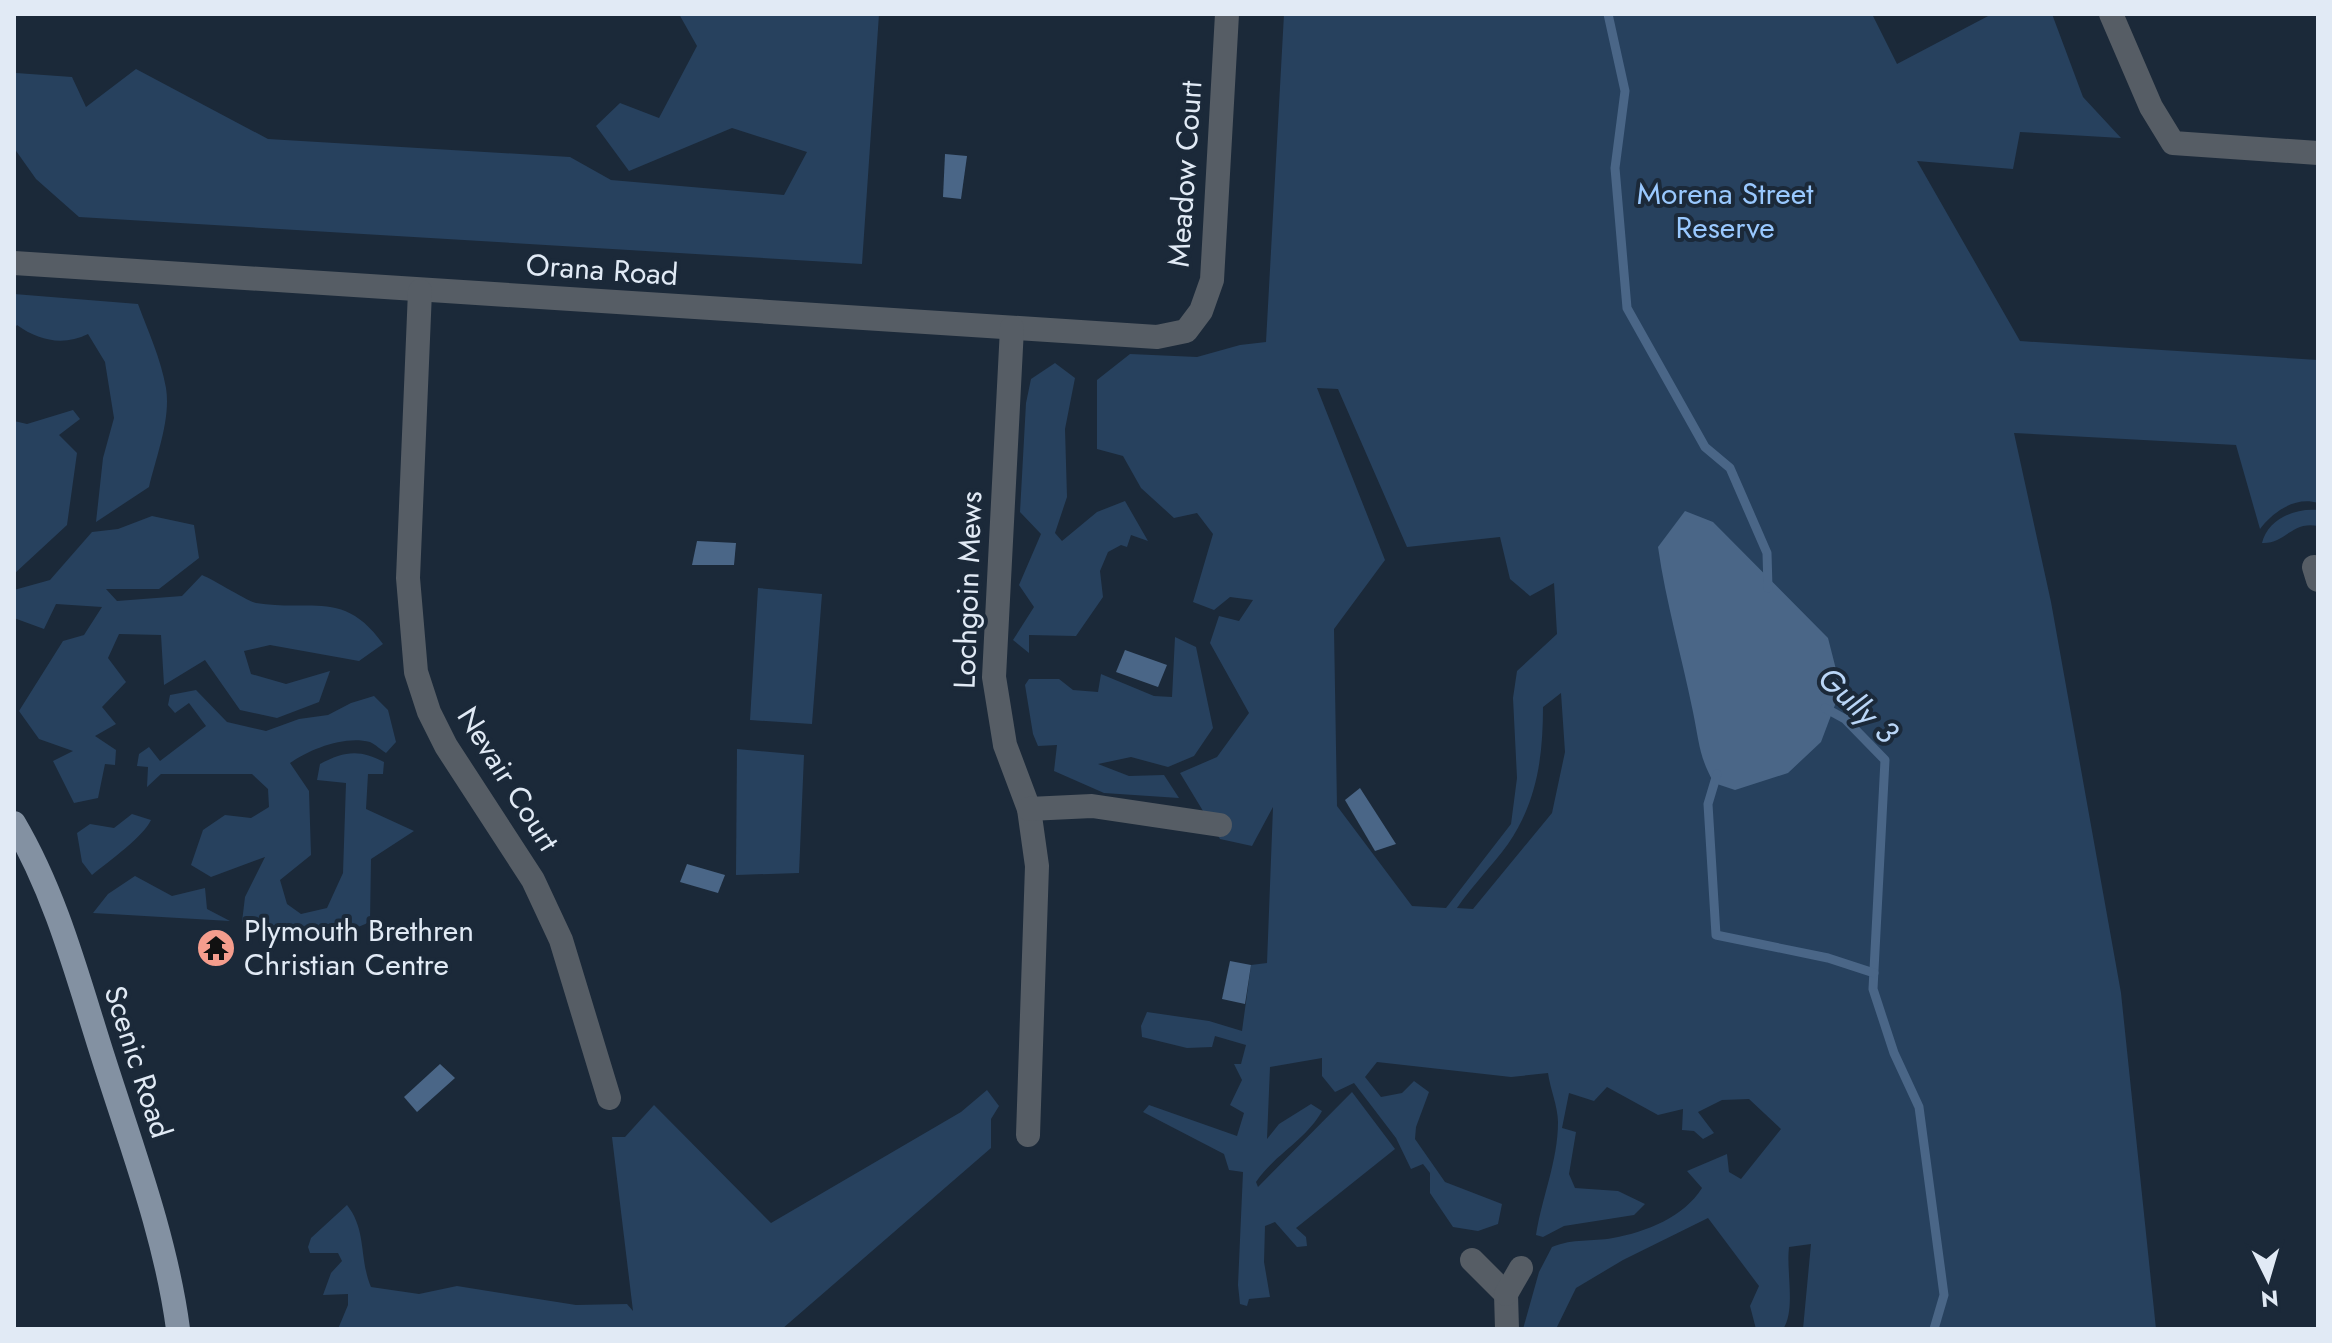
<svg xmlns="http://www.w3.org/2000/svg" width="2332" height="1343" font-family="Jost,sans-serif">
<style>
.green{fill:#27415e;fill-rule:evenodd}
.water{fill:#4a6687}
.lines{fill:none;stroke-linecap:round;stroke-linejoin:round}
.stream{stroke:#4a6687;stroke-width:9}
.minor{stroke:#565d65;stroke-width:24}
.major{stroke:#8391a2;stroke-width:24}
.labels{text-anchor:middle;stroke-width:8;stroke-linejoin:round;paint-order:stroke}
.street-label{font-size:30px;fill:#e1eaf5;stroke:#1b2939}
.park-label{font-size:30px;fill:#99c8fe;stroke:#1b2939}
.poi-label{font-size:30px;fill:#e1eaf5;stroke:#1b2939;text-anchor:start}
.water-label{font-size:32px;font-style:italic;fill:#bad6f7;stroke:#1b2939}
</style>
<rect width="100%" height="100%" fill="#1b2939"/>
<g class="green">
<polygon points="679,14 879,14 862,264 79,217 36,179 14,148 16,73 72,77 86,107 136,69 268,139 570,157 611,180 784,195 807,152 732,128 629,171 596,126 620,103 659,118 697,46"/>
<path d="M 1284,14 L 1872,14 L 1897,64 L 1992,14 L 2052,14 L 2083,97 L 2121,138 L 2020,132 L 2013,169 L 1917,161 L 2020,341 L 2318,360 L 2318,503 C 2295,496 2273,512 2260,529 L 2236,445 L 2014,433 L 2051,602 L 2121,993 L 2156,1329 L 1803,1329 L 1811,1244 L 1789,1247 C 1786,1271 1796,1310 1783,1329 L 1756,1329 L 1750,1306 L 1759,1286 L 1708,1218 L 1623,1260 L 1576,1288 L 1556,1329 L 1523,1329 L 1539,1272 L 1552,1247 C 1574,1238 1591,1242 1613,1238 C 1646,1232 1684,1217 1702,1188 L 1687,1171 L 1727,1154 L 1729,1172 L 1741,1179 L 1781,1129 L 1749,1099 L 1722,1100 L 1698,1112 L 1714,1133 L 1703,1139 L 1694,1131 L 1682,1130 L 1683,1109 L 1658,1115 L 1607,1087 L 1594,1101 L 1569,1093 L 1562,1128 L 1576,1132 L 1569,1174 L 1575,1188 L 1618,1191 L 1645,1204 L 1634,1215 L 1564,1226 L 1543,1237 L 1536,1235 C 1542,1197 1558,1161 1558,1122 C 1558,1107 1550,1088 1548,1073 L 1511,1077 L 1377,1062 L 1365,1077 L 1381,1097 L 1402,1093 L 1414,1081 L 1429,1092 L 1416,1127 L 1415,1139 L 1445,1182 L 1502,1204 L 1498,1224 L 1478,1231 L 1453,1227 L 1430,1193 L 1430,1173 L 1423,1164 L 1411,1169 L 1396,1138 L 1354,1083 L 1335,1092 L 1322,1076 L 1322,1058 L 1270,1067 L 1267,1139 L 1279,1124 L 1311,1104 L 1322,1111 C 1307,1139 1274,1155 1256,1182 L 1258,1187 L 1352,1092 L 1395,1149 L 1296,1228 L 1306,1237 L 1307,1246 L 1297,1247 L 1275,1222 L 1265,1226 L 1264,1262 L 1270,1297 L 1249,1299 L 1247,1306 L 1240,1304 L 1238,1285 L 1243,1172 L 1229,1170 L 1224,1154 L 1143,1112 L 1149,1105 L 1237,1136 L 1244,1113 L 1230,1105 L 1242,1080 L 1234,1064 L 1241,1064 L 1246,1045 L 1215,1036 L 1212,1047 L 1187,1048 L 1142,1037 L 1141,1026 L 1147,1012 L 1209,1021 L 1242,1031 L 1251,965 L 1267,963 L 1273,807 L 1252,846 L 1220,839 L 1180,773 L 1217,757 L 1249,713 L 1210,643 L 1219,616 L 1239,621 L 1253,600 L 1230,597 L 1214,610 L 1193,602 L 1213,534 L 1197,513 L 1174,518 L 1141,488 L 1123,456 L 1097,449 L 1097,380 L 1130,354 L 1197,357 L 1240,345 L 1266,342 ZM 1317,388 L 1338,389 L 1407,547 L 1500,537 L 1510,579 L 1530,596 L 1554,583 L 1557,634 L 1517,671 L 1513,698 L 1517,778 L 1511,824 L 1446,908 L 1412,906 L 1337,806 L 1334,629 L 1385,560 ZM 1561,693 L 1565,752 L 1552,813 L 1473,909 L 1457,908 C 1472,886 1492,866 1508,844 C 1537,802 1543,757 1543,707 Z"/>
<path d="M 14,294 L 138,304 C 148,331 161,359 166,388 C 171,419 156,457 149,487 L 96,522 L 103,458 L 114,418 L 105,362 L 88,334 C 64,346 39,341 17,325 L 14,329 Z"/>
<polygon points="1055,363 1075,378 1065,429 1067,497 1055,533 1062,541 1097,512 1125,501 1148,541 1131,535 1127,547 1121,545 1108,552 1100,571 1103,597 1076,636 1029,635 1029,653 1013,640 1034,607 1019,585 1041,534 1020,512 1026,403 1031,379"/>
<polygon points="73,410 80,419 59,435 77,453 67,525 14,574 14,421 27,424"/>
<path d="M 2318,510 L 2318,526 C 2291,521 2286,544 2262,543 C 2268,519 2294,508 2318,510 Z"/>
<path d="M 152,516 L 194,525 L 199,558 L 159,589 L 106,589 L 117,601 L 182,596 L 202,575 C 214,580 249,602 256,603 C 312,612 344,589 383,644 L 359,661 L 270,645 L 244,651 L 251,674 L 286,684 L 330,671 L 319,702 L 277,718 L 240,710 L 205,660 L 164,685 L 161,635 L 119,634 L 108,658 L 126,682 L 102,707 L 116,724 L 95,736 L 116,750 L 115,765 L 105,764 L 98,798 L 74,803 L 53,761 L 73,751 L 39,739 L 19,711 L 63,641 L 84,635 L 102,607 L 56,604 L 44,629 L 14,618 L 14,590 L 50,580 L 92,532 L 118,529 Z"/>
<polygon points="758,588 822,594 812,724 750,720"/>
<polygon points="1175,637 1196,647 1213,728 1194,756 1168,767 1131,757 1098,764 1129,776 1164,775 1179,798 1104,793 1054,771 1057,745 1038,746 1033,734 1025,685 1029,679 1059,679 1073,690 1098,692 1101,674 1154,696 1172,697"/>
<path d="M 196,690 L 227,722 L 266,731 L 299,719 L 328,715 L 351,703 L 374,696 L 388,710 L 396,742 L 386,753 C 381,750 375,744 370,742 C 345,735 310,749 290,763 L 309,791 L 311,855 L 280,880 L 287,904 L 301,914 L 327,908 L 343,873 L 346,783 L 317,780 L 320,764 C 344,751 360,749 384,762 L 383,774 L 368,774 L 366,809 L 414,831 L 371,859 L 370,921 C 342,941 274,930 242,922 L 245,897 L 265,857 L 211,877 L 191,865 L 203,830 L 225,815 L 251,818 L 269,807 L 268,789 L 252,774 L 161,774 L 147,787 L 148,767 L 137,766 L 139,754 L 149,747 L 160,761 L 206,726 L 189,703 L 175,713 L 168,705 L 170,695 Z"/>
<polygon points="737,749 804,755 799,873 736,875"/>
<path d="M 132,814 L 151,820 C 143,837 109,861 92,875 L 82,862 L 77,833 L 90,824 L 114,828 Z"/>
<polygon points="135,876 172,896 205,888 207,909 230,921 93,913 108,894"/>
<path d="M 987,1090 L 999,1106 L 991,1119 L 991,1148 L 782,1329 L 338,1329 L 348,1305 L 348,1294 L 323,1295 L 331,1273 L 342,1261 L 338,1253 L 310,1253 L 308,1247 L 311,1238 L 347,1205 C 367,1230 359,1259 371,1287 L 419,1294 L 457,1286 L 576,1305 L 627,1304 L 633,1311 L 612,1137 L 625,1137 L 654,1105 L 771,1223 L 961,1112 Z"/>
</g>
<g class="water">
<polygon points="945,154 967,156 961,199 943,197"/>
<path d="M 1685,511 L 1713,522 L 1828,638 L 1841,689 L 1821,742 L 1788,773 L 1735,790 L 1714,783 C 1699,757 1699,741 1693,712 C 1682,657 1666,603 1658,547 Z"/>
<polygon points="697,541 736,543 734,565 692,565"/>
<polygon points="1125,650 1167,665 1158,687 1116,672"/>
<polygon points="1360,788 1396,844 1375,851 1345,800"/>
<polygon points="687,864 725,875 718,893 680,882"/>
<polygon points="1230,961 1251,965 1245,1004 1222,999"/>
<polygon points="440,1064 455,1078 417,1112 404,1097"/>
</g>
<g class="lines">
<g class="stream">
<polyline points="1608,14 1625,91 1615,168 1627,308 1705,447 1730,468 1767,553 1768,588"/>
<polyline points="1825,708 1845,719 1885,760 1873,989 1894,1053 1919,1107 1944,1295 1934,1329"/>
<polyline points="1717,774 1708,804 1716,935 1828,958 1874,973"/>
</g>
<g class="minor">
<polyline points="2111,14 2151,107 2173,143 2318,153"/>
<polyline points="14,263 1157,337 1186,331 1201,311 1212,280 1227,14"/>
<polyline points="420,291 408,578 416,672 429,712 446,746 533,880 561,940 609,1098"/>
<polyline points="1012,328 994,677 1005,745 1029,809 1037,866 1028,1135"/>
<polyline points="2314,567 2318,580"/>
<polyline points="1029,809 1092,806 1220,825"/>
<polyline points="1472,1260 1506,1294"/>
<polyline points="1506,1294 1507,1329"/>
<polyline points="1506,1294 1521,1268"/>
</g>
<path class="major" d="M 14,823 C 57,896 78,979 104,1060 C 132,1148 166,1238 178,1329"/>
</g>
<defs>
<g id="temple-disc" transform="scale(2)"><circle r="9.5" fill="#f59d8d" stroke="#1b2939"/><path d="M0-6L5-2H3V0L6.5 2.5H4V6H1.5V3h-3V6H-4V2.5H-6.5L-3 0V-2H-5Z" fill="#111"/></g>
</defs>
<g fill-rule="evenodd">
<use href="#temple-disc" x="216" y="948"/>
</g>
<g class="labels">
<g class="street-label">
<text transform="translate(1185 174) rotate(-86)" y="10">Meadow Court</text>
<text transform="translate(602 270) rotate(4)" y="10">Orana Road</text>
<text transform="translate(968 590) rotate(-88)" y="10">Lochgoin Mews</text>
<text transform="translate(508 779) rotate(58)" y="10">Nevair Court</text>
<text transform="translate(138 1062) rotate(72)" y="10">Scenic Road</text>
</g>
<g class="park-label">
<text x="1725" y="204">Morena Street<tspan x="1725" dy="34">Reserve</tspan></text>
</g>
<g class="poi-label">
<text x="244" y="941">Plymouth Brethren<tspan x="244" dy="34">Christian Centre</tspan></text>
</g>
<g class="water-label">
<text transform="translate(1858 705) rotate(43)" y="11">Gully 3</text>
</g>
</g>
<rect width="2332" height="1343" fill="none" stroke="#e1eaf5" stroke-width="32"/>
<g transform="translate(2268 1279) rotate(175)" stroke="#1b2939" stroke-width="6" paint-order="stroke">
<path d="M0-6L14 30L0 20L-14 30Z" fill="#e1eaf5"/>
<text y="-12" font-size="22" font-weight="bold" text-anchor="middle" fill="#e1eaf5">N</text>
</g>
</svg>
